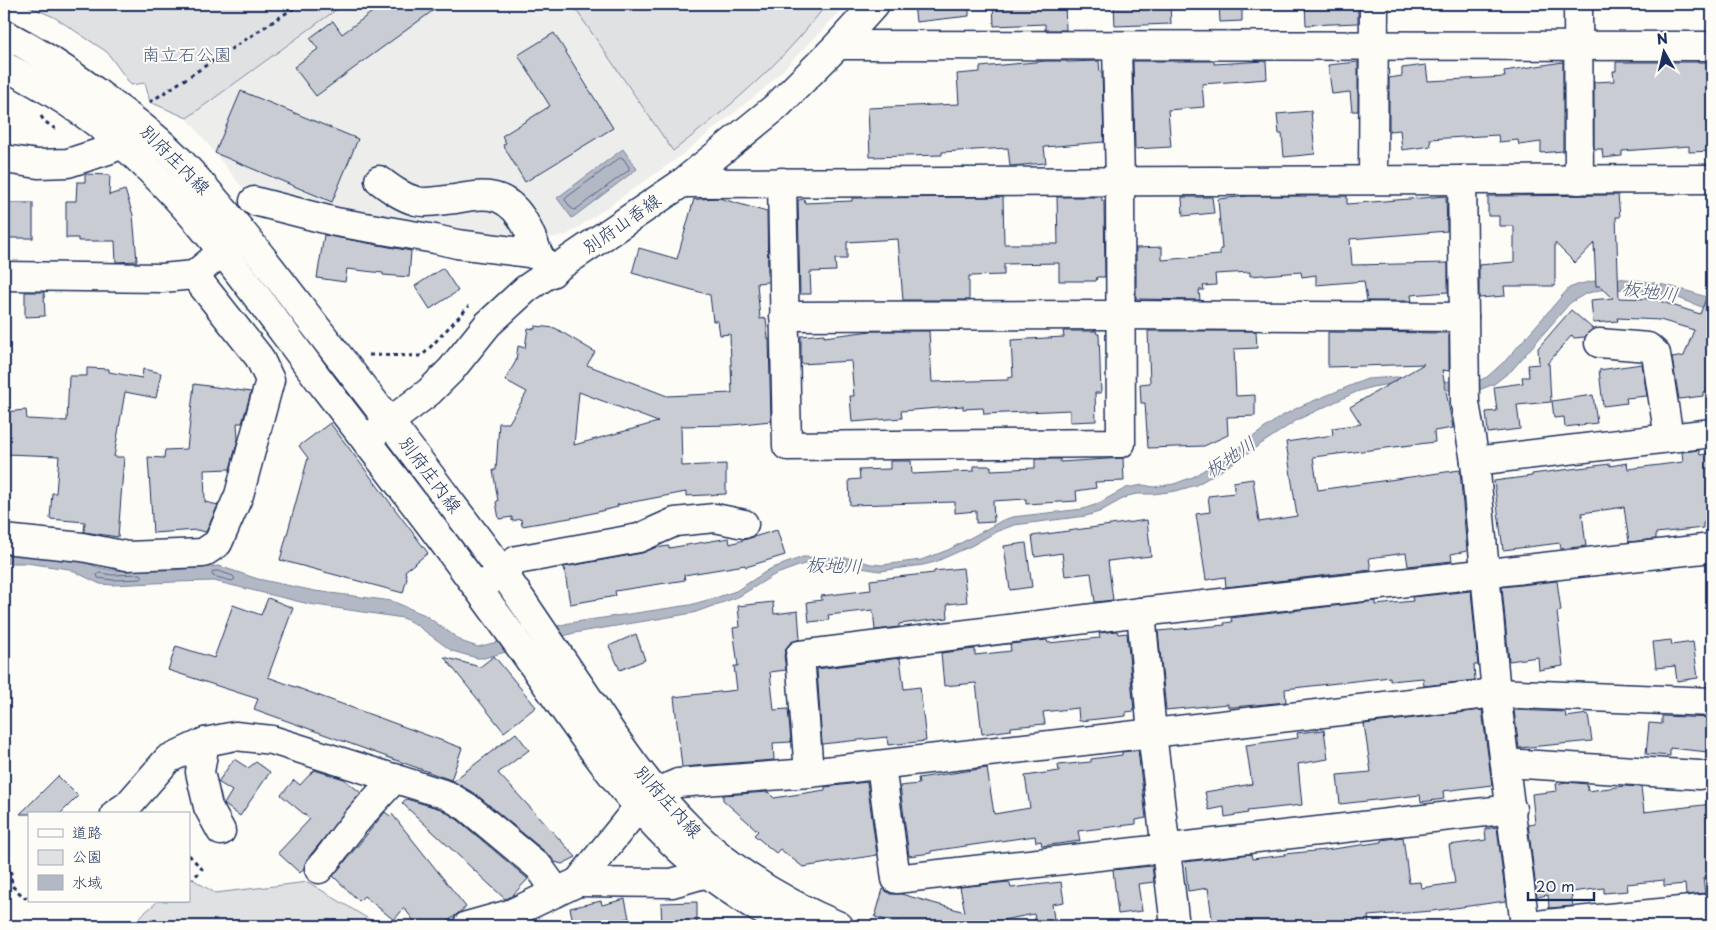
<svg xmlns="http://www.w3.org/2000/svg" width="1716" height="930" font-family="'Playpen Sans','Klee One',sans-serif">
<style>
.built{fill:#edeeec}
.green{fill:#e0e1e3;stroke:#7e88a0}
.water{fill:#b3b8c5;stroke:#76819c}
.lines{fill:none;stroke-linecap:round;stroke-linejoin:round}
.shore{stroke:#586687;stroke-width:1}
.building{fill:#c9ccd3;stroke:#1b2f5e;fill-rule:evenodd}
.minor-casing{stroke:#1b2f5e;stroke-width:31}
.major-casing{stroke:#1b2f5e;stroke-width:31}
.path{stroke:#1b2f5e;stroke-width:3;stroke-dasharray:4 4;stroke-linecap:butt}
.minor{stroke:#fdfcf7;stroke-width:28}
.major{stroke:#fdfcf7;stroke-width:28}
.labels{text-anchor:middle;stroke-width:4;stroke-linejoin:round;paint-order:stroke}
.park-label{font-size:18px;fill:#4c5c7f;stroke:#fdfcf7}
.street-label{font-size:18px;fill:#1b2f5e;stroke:#fdfcf7}
.water-label{font-size:19px;font-style:italic;fill:#49587d;stroke:#fdfcf7}
</style>
<rect width="100%" height="100%" fill="#fdfcf7"/>
<filter id="ink" filterUnits="userSpaceOnUse"><feTurbulence type="fractalNoise" baseFrequency=".02" numOctaves="2"/><feDisplacementMap in="SourceGraphic" scale="10" xChannelSelector="R" yChannelSelector="G"/><feConvolveMatrix kernelMatrix="1 2 1 2 8 2 1 2 1" color-interpolation-filters="sRGB"/></filter>
<g filter="url(#ink)">
<polygon class="built" points="344,4 847,4 837,15 766,87 678,158 567,235 528,241 378,222 242,187 187,118"/>
<g class="green">
<polygon points="23,4 344,4 187,118 150,102 145,83 131,85 107,52 54,17"/>
<path d="M 572,4 L 827,4 C 817,16 808,28 798,39 C 761,81 717,117 673,151 Z"/>
<polygon points="189,877 215,893 308,882 380,926 138,926 134,922 158,901 189,901"/>
</g>
<g class="water">
<polygon points="623,149 637,169 572,218 557,198"/>
<path d="M 1609,278 C 1645,279 1678,287 1712,299 L 1712,311 L 1676,297 L 1627,289 L 1599,290 L 1585,294 L 1570,303 L 1512,370 L 1494,384 L 1479,390 L 1455,391 L 1418,385 L 1397,383 L 1372,387 L 1356,392 L 1297,420 L 1219,472 L 1196,485 L 1176,491 L 1153,494 L 1136,494 L 1128,496 L 1099,512 L 1086,516 L 1014,525 L 996,532 L 971,546 L 935,562 L 923,565 L 880,571 L 849,566 L 804,564 L 774,575 L 738,597 L 693,613 L 574,633 L 484,658 L 477,658 L 452,651 L 415,624 L 403,618 L 309,604 L 214,581 L 174,582 L 112,585 L 100,584 L 69,569 L 26,563 L 4,563 L 4,548 L 76,558 L 97,567 L 112,570 L 173,570 L 219,566 L 258,579 L 286,585 L 315,591 L 392,601 L 425,615 L 463,642 L 478,647 L 569,623 L 690,605 L 718,597 L 736,591 L 770,569 L 803,557 L 850,558 L 871,564 L 882,565 L 921,560 L 948,550 L 1003,520 L 1012,517 L 1083,509 L 1095,505 L 1126,488 L 1143,485 L 1154,487 L 1174,484 L 1193,477 L 1235,450 L 1280,417 L 1301,406 L 1367,379 L 1396,377 L 1457,382 L 1476,382 L 1487,377 L 1506,360 L 1569,288 L 1580,284 Z"/>
</g>
<g class="lines">
<g class="shore">
<polygon points="620,158 623,158 629,167 629,170 575,210 572,209 565,200 566,198"/>
<polygon points="214,571 218,571 233,576 235,579 232,581 213,576 212,574"/>
<polygon points="100,573 112,575 141,574 143,577 141,579 113,580 98,578 97,575"/>
</g>
</g>
<g class="building">
<polygon points="383,4 442,4 316,96 294,67 318,49 310,38 333,21 342,34"/>
<polygon points="914,4 969,4 969,16 916,22"/>
<polygon points="993,4 1065,4 1066,30 1045,30 1045,24 994,26"/>
<polygon points="1114,4 1170,4 1171,24 1115,26"/>
<polygon points="1219,4 1242,4 1242,21 1220,22"/>
<polygon points="1305,4 1358,4 1358,23 1306,25"/>
<polygon points="554,33 613,128 525,182 503,145 506,143 502,136 550,106 518,55"/>
<polygon points="1046,61 1067,61 1067,62 1099,61 1100,72 1102,72 1104,142 1044,147 1046,163 1010,166 1008,148 942,152 942,155 870,157 868,108 959,104 957,74 980,72 980,67"/>
<polygon points="1133,61 1214,61 1214,64 1266,61 1267,79 1202,84 1204,107 1168,110 1171,147 1135,149"/>
<polygon points="1358,62 1358,111 1352,111 1350,92 1332,94 1328,65"/>
<polygon points="1563,62 1563,151 1541,153 1541,142 1519,145 1518,140 1499,142 1498,135 1430,139 1431,146 1402,150 1400,130 1389,131 1389,78 1402,76 1402,68 1426,65 1428,81 1505,77 1504,71"/>
<polygon points="1616,62 1712,62 1712,151 1689,152 1689,146 1622,151 1622,156 1603,158 1602,149 1594,149 1594,82 1614,81 1613,71 1616,71"/>
<polygon points="241,91 358,139 332,202 215,153"/>
<polygon points="1311,111 1315,154 1284,157 1282,134 1279,134 1277,114"/>
<polygon points="85,174 110,175 109,195 125,190 133,215 137,261 116,262 115,241 78,241 78,238 66,238 66,201 76,201 77,182 85,182"/>
<polygon points="1618,195 1620,217 1616,217 1619,298 1653,299 1700,314 1711,286 1712,286 1712,390 1703,392 1703,396 1679,399 1672,358 1684,356 1694,330 1660,320 1617,318 1618,321 1593,323 1591,300 1613,298 1600,286 1596,286 1594,243 1575,263 1555,243 1555,286 1504,286 1505,296 1479,298 1479,265 1514,262 1514,226 1499,226 1499,216 1488,216 1488,196"/>
<polygon points="1248,196 1347,196 1347,204 1446,196 1447,231 1350,239 1352,265 1448,263 1448,292 1411,295 1412,301 1367,301 1364,281 1316,285 1316,275 1302,277 1301,272 1250,276 1250,272 1215,274 1216,285 1203,286 1204,290 1199,290 1200,300 1136,299 1136,248 1162,247 1162,260 1220,255 1220,249 1222,249 1218,199"/>
<polygon points="1003,197 1004,244 1058,244 1057,197 1102,197 1102,201 1104,201 1105,277 1097,277 1096,281 1059,281 1059,263 1004,264 1004,275 969,276 969,300 903,300 898,239 847,242 847,259 835,259 836,271 810,272 811,294 800,294 798,200 804,199 805,203 852,201 852,198"/>
<polygon points="1182,197 1212,197 1214,213 1183,216"/>
<path d="M 719,198 L 767,212 L 768,282 L 757,283 L 760,319 L 766,318 L 768,339 L 769,339 L 771,421 L 732,425 L 681,426 L 682,466 L 726,464 L 726,494 L 686,496 L 686,492 L 617,505 L 618,507 L 576,517 L 522,526 L 521,519 L 512,521 L 512,517 L 499,519 L 496,502 L 498,501 L 493,470 L 496,470 L 499,423 L 509,423 L 527,392 L 505,380 L 516,361 L 518,346 L 525,348 L 528,328 L 535,329 L 535,326 L 555,328 L 595,352 L 587,365 L 667,396 L 732,393 L 730,334 L 720,335 L 718,321 L 713,321 L 710,295 L 632,273 L 639,248 L 677,259 L 694,199 L 697,200 L 698,199 ZM 579,392 L 658,422 L 574,445 Z"/>
<rect x="4" y="203" width="29" height="35"/>
<polygon points="324,235 411,251 409,277 383,275 383,273 347,269 345,282 317,278"/>
<polygon points="443,268 458,291 430,309 415,286"/>
<polygon points="25,292 44,292 45,316 25,317"/>
<polygon points="1571,310 1593,329 1585,337 1574,338 1572,335 1547,364 1549,364 1551,402 1517,405 1520,429 1488,433 1486,412 1497,411 1494,387 1523,383 1522,377 1529,377 1528,365 1539,364 1538,348"/>
<polygon points="871,331 929,331 932,382 1008,380 1008,378 1013,377 1011,340 1064,337 1063,331 1096,331 1097,334 1099,334 1101,393 1095,393 1096,421 1070,422 1070,410 984,414 983,408 963,409 963,406 901,411 902,418 852,422 850,396 854,396 851,361 801,364 801,336 824,334 824,337"/>
<polygon points="1148,331 1256,331 1257,348 1234,349 1236,396 1255,395 1255,416 1227,417 1228,435 1204,446 1148,448 1145,403 1141,403 1140,384 1150,383"/>
<polygon points="1328,332 1449,333 1449,371 1442,370 1453,428 1434,431 1435,442 1313,457 1318,490 1460,470 1467,551 1451,554 1452,561 1408,566 1406,553 1369,558 1371,570 1226,587 1225,577 1206,580 1196,514 1210,512 1208,496 1235,493 1233,482 1253,479 1259,522 1297,516 1286,442 1333,435 1332,428 1361,424 1350,407 1424,364 1328,367"/>
<polygon points="1642,364 1647,396 1626,398 1627,403 1603,406 1599,370"/>
<polygon points="87,368 109,369 109,372 142,378 143,369 161,373 156,398 125,392 114,457 124,457 118,537 84,532 85,522 50,519 52,493 56,493 59,456 5,454 4,412 26,410 27,419 67,421 69,376 87,376"/>
<polygon points="194,384 251,392 242,423 237,423 238,439 230,469 204,470 205,502 218,505 206,532 197,530 153,533 148,457 164,458 165,450 187,449"/>
<polygon points="1593,395 1597,423 1565,427 1564,417 1554,418 1552,401"/>
<polygon points="330,423 428,553 405,571 407,578 403,593 280,560 308,458 299,446"/>
<polygon points="1699,450 1700,455 1712,453 1712,522 1703,523 1703,528 1656,533 1656,539 1629,542 1624,507 1582,513 1586,546 1561,549 1560,543 1503,550 1494,481 1532,476 1532,474 1610,464 1610,466 1627,463 1628,469 1683,462 1682,452"/>
<polygon points="1123,458 1124,481 1095,482 1096,488 1076,491 1077,501 1026,504 1026,499 993,501 994,522 976,523 976,511 955,513 955,502 850,505 849,480 860,479 859,470 890,469 890,461 911,461 912,474 974,471 974,466 991,466 991,470 1035,468 1035,459 1060,459 1060,462"/>
<polygon points="1147,520 1151,556 1108,561 1113,600 1095,602 1091,573 1065,576 1062,553 1035,557 1032,536"/>
<polygon points="777,530 785,555 746,567 745,565 684,575 685,580 615,591 616,596 570,604 564,567 642,553 654,548 669,546 669,548 729,538 730,544"/>
<polygon points="1026,543 1032,587 1010,590 1004,546"/>
<polygon points="963,568 967,602 947,604 948,618 899,624 899,627 875,630 873,610 828,615 829,620 809,622 807,602 822,600 821,596 871,590 870,580 934,573 934,571"/>
<polygon points="1557,581 1561,611 1557,612 1563,666 1539,670 1538,657 1509,661 1502,587"/>
<polygon points="1471,591 1478,665 1474,665 1475,680 1424,686 1423,678 1390,681 1390,677 1285,689 1286,702 1234,707 1228,707 1228,704 1166,710 1158,631 1225,625 1224,623 1232,622 1231,618 1376,601 1376,605 1413,601 1412,597"/>
<polygon points="268,598 293,608 268,677 462,748 451,780 254,709 258,699 168,670 176,646 214,658 233,605 261,615"/>
<polygon points="773,602 774,614 798,611 800,639 791,642 786,648 784,656 786,670 770,672 774,710 788,709 791,742 773,743 774,760 682,767 674,697 737,690 734,666 738,666 733,628 740,627 738,606"/>
<polygon points="1117,631 1118,634 1127,633 1134,711 1126,712 1126,716 1079,721 1078,708 1043,712 1045,724 1011,727 1011,730 982,734 976,683 944,686 941,653 975,649 975,655 1011,651 1010,644 1047,640 1048,643 1100,638 1099,633"/>
<polygon points="636,634 645,660 620,670 609,646"/>
<polygon points="1671,640 1672,645 1693,642 1698,678 1677,681 1675,666 1656,668 1653,642"/>
<polygon points="494,656 536,707 504,732 444,657 480,667"/>
<polygon points="900,658 904,689 920,687 926,741 888,745 887,737 822,744 817,669"/>
<polygon points="1482,710 1492,785 1443,791 1444,799 1421,802 1420,795 1340,804 1337,775 1371,772 1364,724"/>
<polygon points="1514,710 1565,712 1566,717 1588,714 1592,741 1519,748"/>
<polygon points="1662,716 1712,718 1712,740 1710,739 1708,752 1670,748 1670,756 1646,754 1649,723 1662,724"/>
<polygon points="1324,730 1328,759 1298,764 1302,805 1247,811 1248,813 1225,817 1224,807 1209,810 1205,792 1252,784 1246,745 1298,738 1297,733"/>
<polygon points="516,733 529,750 498,773 576,857 562,864 555,862 549,855 477,795 453,781"/>
<polygon points="1138,750 1146,818 1136,820 1136,824 1078,831 1080,841 1042,846 1041,841 1036,842 1035,836 931,851 931,853 909,856 900,786 919,784 918,778 987,768 994,814 1030,808 1025,776 1059,771 1058,765 1091,762 1091,759 1122,755 1122,752"/>
<polygon points="234,759 248,768 256,762 270,772 240,816 225,805 224,804 232,791 218,782"/>
<polygon points="314,770 344,779 361,793 307,859 304,868 300,873 278,853 310,819 281,795 294,780 300,785"/>
<polygon points="58,776 78,796 60,814 20,814"/>
<polygon points="867,782 877,855 803,867 780,849 776,853 754,835 758,831 723,800 723,795 768,792 774,798 825,790 825,787"/>
<polygon points="1566,782 1587,784 1588,791 1624,786 1641,787 1644,812 1712,804 1712,876 1703,878 1705,893 1686,895 1685,884 1664,886 1664,880 1627,884 1628,891 1604,893 1604,888 1571,892 1573,906 1549,908 1548,895 1537,897 1528,824 1535,823 1532,794 1557,791 1556,784"/>
<polygon points="406,799 441,809 458,820 528,879 512,896 505,899 402,803"/>
<polygon points="385,812 390,816 392,814 466,907 442,926 418,926 404,908 394,920 364,896 359,901 333,876"/>
<polygon points="1497,827 1506,901 1432,911 1368,916 1369,926 1213,926 1208,888 1188,891 1185,862 1251,854 1252,859 1285,855 1284,854 1326,850 1382,842 1382,840 1403,837 1409,883 1420,882 1421,888 1455,883 1449,845 1486,840 1485,829"/>
<polygon points="1152,866 1154,882 1138,884 1142,911 1118,914 1113,870"/>
<polygon points="1009,882 1011,888 1061,882 1064,902 1052,904 1055,926 1036,926 1034,914 998,921 997,926 907,926 875,917 883,889 890,894 901,894 965,912 960,887"/>
<polygon points="625,899 629,918 621,920 623,926 574,926 570,908 601,901 602,905"/>
<polygon points="697,902 697,926 662,926 661,903"/>
</g>
<g class="lines">
<g class="minor-casing">
<g id="minor">
<polyline points="1578,4 1579,180"/>
<polyline points="838,45 1712,46"/>
<polyline points="4,159 38,164 68,163 108,150 122,144 139,128"/>
<path d="M 379,180 C 391,189 402,197 416,201 C 429,204 442,200 455,199 C 465,197 479,194 490,196 C 519,200 530,232 539,256"/>
<polyline points="1373,180 1374,4"/>
<polyline points="782,182 787,446 1121,443 1120,181 1117,46"/>
<polyline points="682,183 1712,179"/>
<polyline points="254,201 336,222 435,239 457,244 529,253 539,256 552,273"/>
<polyline points="4,276 162,278 194,275 240,237"/>
<polyline points="784,316 1121,315 1464,317 1462,180"/>
<polyline points="1464,317 1465,403 1475,461 1496,693 1525,926 1712,908"/>
<polyline points="1599,343 1648,347 1656,354 1669,438"/>
<polyline points="1475,461 1712,433"/>
<polyline points="4,539 82,547 127,556 203,553 218,543 239,495 270,380 259,357 194,275"/>
<polyline points="479,589 517,560 639,538 675,522 715,518 744,524"/>
<polyline points="1141,612 1152,733 1175,926"/>
<polyline points="1505,763 1699,775"/>
<polyline points="881,765 896,879 1512,809"/>
<polyline points="809,773 800,655 1141,612 1712,548"/>
<polyline points="115,814 128,805 168,759 205,742"/>
<polyline points="221,831 208,807 200,772 205,742 235,736 272,740 447,795 467,807 539,867 557,892"/>
<path d="M 319,869 C 331,856 339,842 350,829 C 364,811 380,795 395,778"/>
<polyline points="578,882 672,883 707,873"/>
<polyline points="467,926 510,914 578,882 639,806 655,793 678,783 809,773 1496,693 1712,702"/>
</g>
</g>
<g class="major-casing">
<g id="major">
<path d="M 4,34 C 41,52 75,76 108,101 C 133,119 158,138 180,161 C 237,221 286,289 337,354 C 375,403 413,452 450,502 C 469,527 488,552 506,577 C 534,619 562,660 590,701 C 620,746 650,790 689,828 C 731,871 785,903 839,926"/>
<path d="M 4,66 C 46,87 86,112 122,144 C 202,214 262,305 326,389 C 391,473 456,557 518,644 C 577,726 633,818 715,879 C 739,897 764,912 790,926"/>
<polyline points="375,433 429,392 451,370 488,324 526,289 682,183 777,106 838,45 875,4"/>
</g>
</g>
<g class="path">
<polyline points="150,102 300,4"/>
<polyline points="41,116 44,121 54,128 59,127"/>
<polyline points="369,355 422,356 469,306"/>
<polyline points="189,855 202,869 193,879"/>
<polyline points="4,865 11,873 12,886 25,898 29,895"/>
</g>
<use href="#minor" class="minor"/>
<use href="#major" class="major"/>
</g>
</g>
<g class="labels">
<g class="park-label">
<text x="187" y="61">南立石公園</text>
</g>
<g class="street-label">
<text transform="translate(175 160) rotate(45)" y="6">別府庄内線</text>
<text transform="translate(622 224) rotate(-35)" y="6">別府山香線</text>
<text transform="translate(430 475) rotate(53)" y="6">別府庄内線</text>
<text transform="translate(668 802) rotate(48)" y="6">別府庄内線</text>
</g>
<g class="water-label">
<text transform="translate(1650 291) rotate(8)" y="7">板地川</text>
<text transform="translate(1230 457) rotate(-34)" y="7">板地川</text>
<text transform="translate(834 565) rotate(2)" y="7">板地川</text>
</g>
</g>
<rect width="1716" height="930" fill="none" stroke="#fdfcf7" stroke-width="20"/>
<rect x="10" y="10" width="1696" height="910" fill="none" stroke="#1b2f5e" stroke-width="2" filter="url(#ink)"/>
<rect x="28" y="812" width="162" height="90" fill="#fdfcf7" stroke="#a3aaba"/>
<rect x="38" y="829" width="25" height="8" fill="#fdfcf7" stroke="#a3aaba"/>
<text x="72" y="838" font-size="15" fill="#1b2f5e">道路</text>
<rect x="38" y="850" width="25" height="15" fill="#e0e1e3" stroke="#a3aaba"/>
<text x="72" y="862" font-size="15" fill="#1b2f5e">公園</text>
<rect x="38" y="875" width="25" height="15" fill="#b3b8c5" stroke="#a3aaba"/>
<text x="72" y="888" font-size="15" fill="#1b2f5e">水域</text>
<g transform="translate(1664 52) rotate(352)" stroke="#fdfcf7" stroke-width="4" paint-order="stroke">
<path d="M0-4L9 19L0 12L-9 19Z" fill="#1b2f5e"/>
<text y="-8" font-size="14" font-weight="bold" text-anchor="middle" fill="#1b2f5e">N</text>
</g>
<path d="M1528 892v8h66v-8" fill="none" stroke="#1b2f5e" stroke-width="2.5"/>
<text x="1536" y="892" font-size="15" fill="#1b2f5e" stroke="#fdfcf7" stroke-width="4" paint-order="stroke">20 m</text>
</svg>
